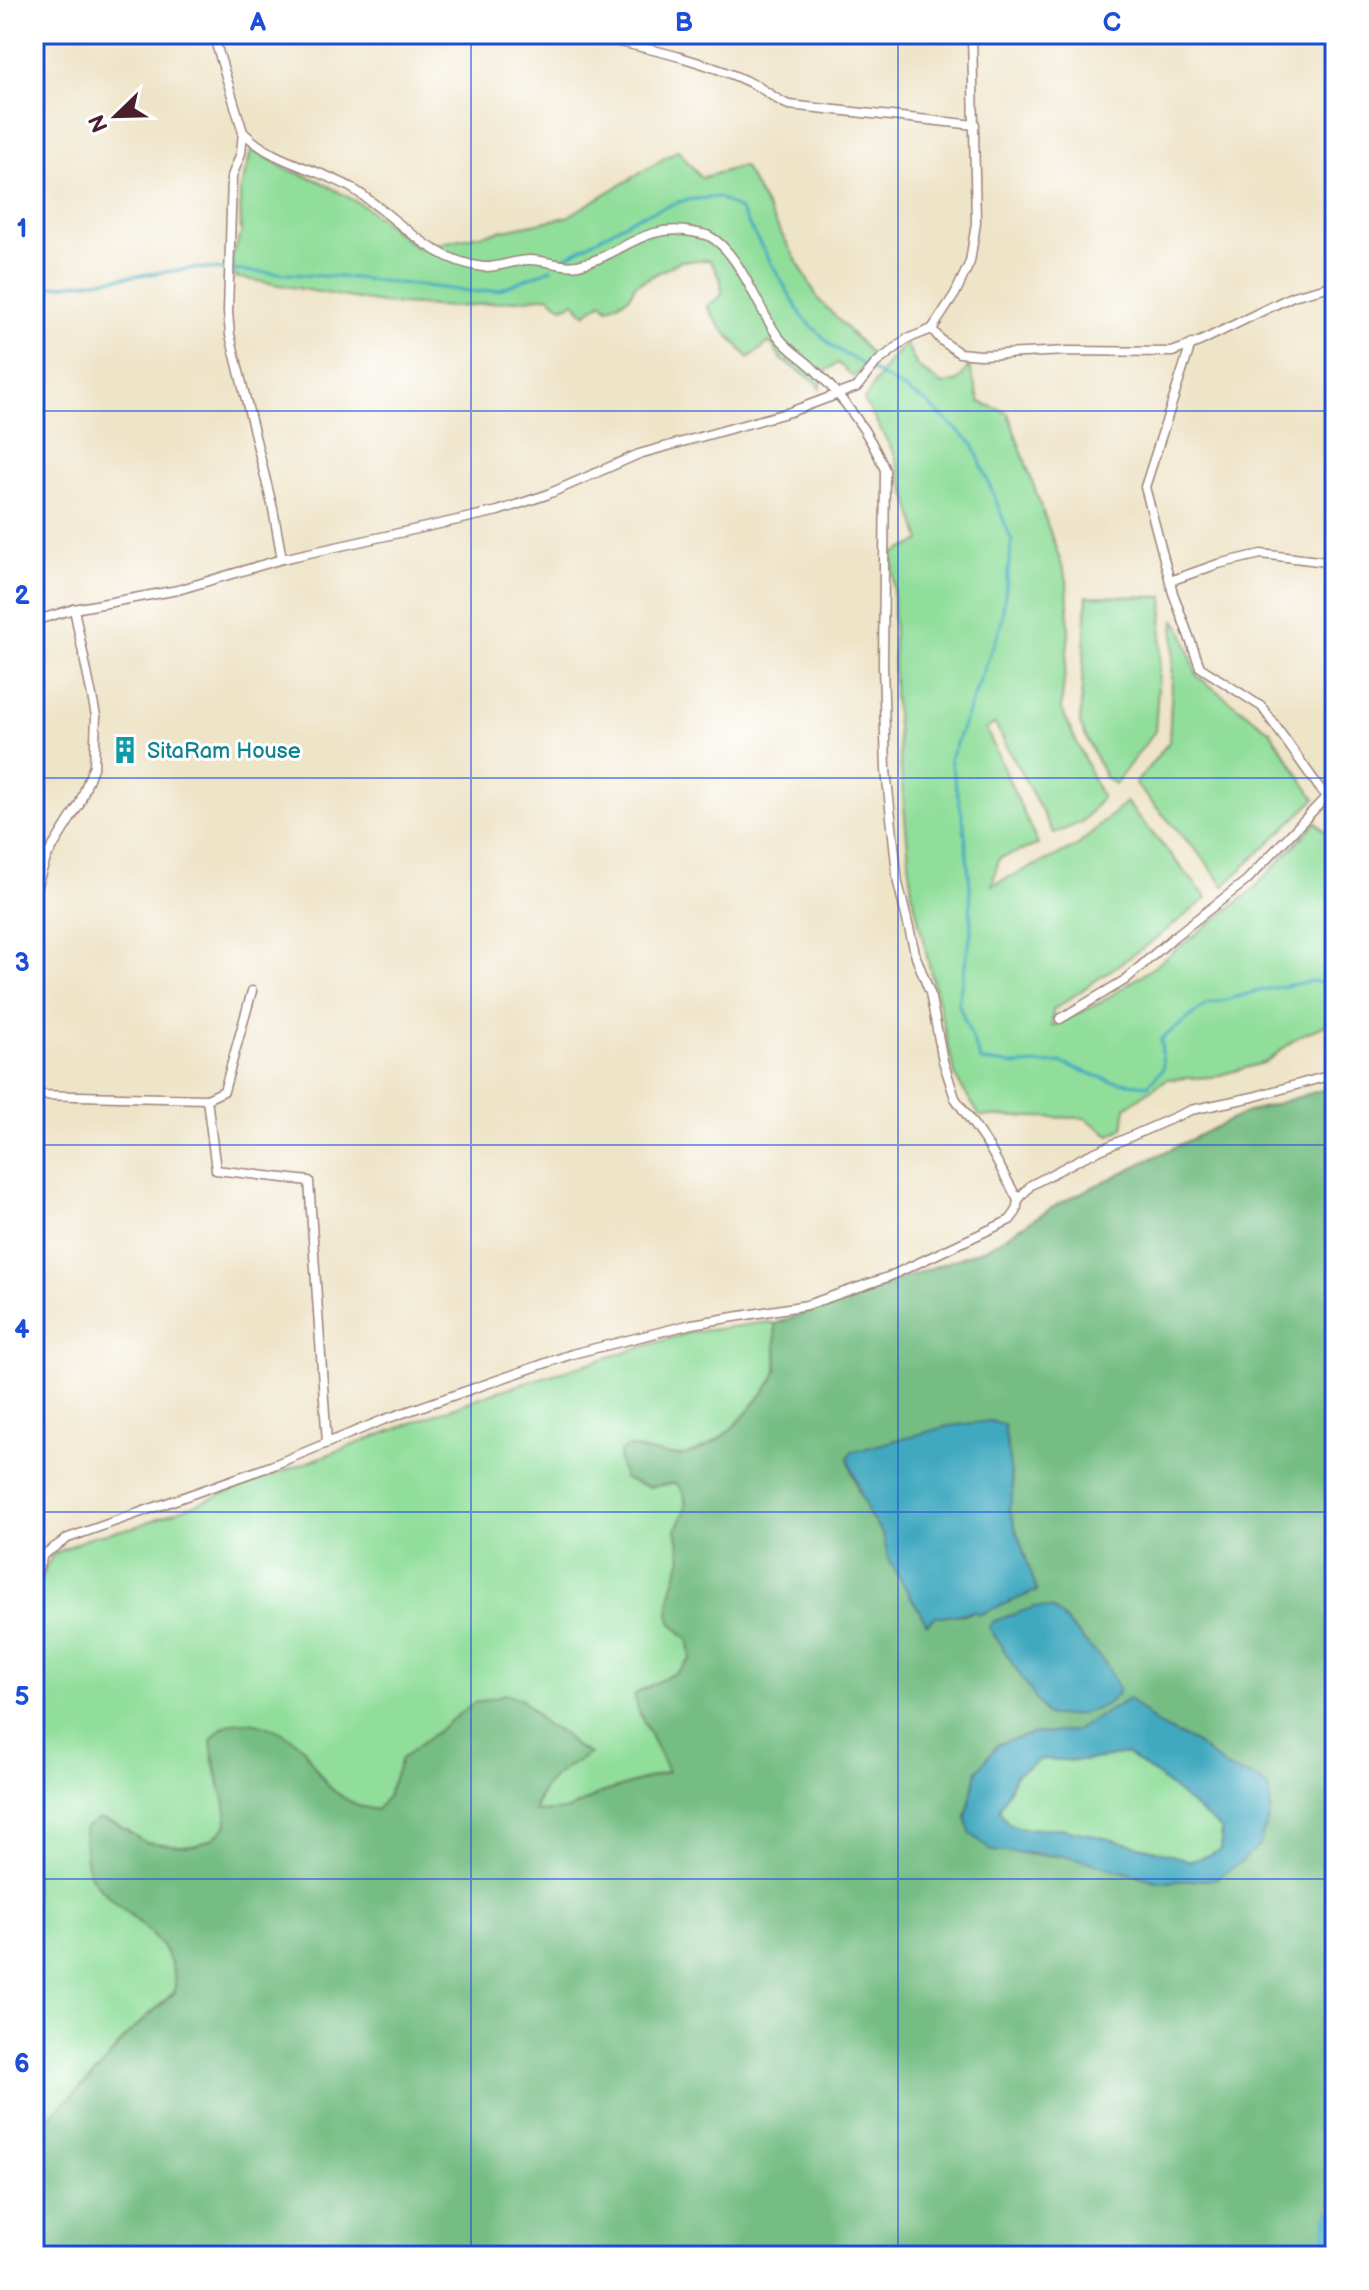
<svg xmlns="http://www.w3.org/2000/svg" width="1369" height="2290" font-family="'Balsamiq Sans',sans-serif">
<style>
.green{fill:#91de9b;stroke:#6e7e63;stroke-width:2}
.forest{fill:#74bd83;stroke:#5f6e57;stroke-width:2;fill-rule:evenodd}
.water{fill:#40a9c0;stroke:#456476;stroke-width:2;fill-rule:evenodd}
.lines{fill:none;stroke-linecap:round;stroke-linejoin:round}
.stream{stroke:#40a9c0;stroke-width:3}
.river{stroke:#40a9c0;stroke-width:20}
.street-casing{stroke:#9c827a;stroke-width:11}
.street{stroke:#fff;stroke-width:8}
.grid{fill:none;stroke:#1d4ed8;stroke-width:2;stroke-opacity:0.55}
.labels{text-anchor:middle;stroke-width:6;stroke-linejoin:round;paint-order:stroke}
.culture-label{font-size:22px;fill:#0d838f;stroke:#fff;text-anchor:start}
.neatline{fill:none;stroke:#1d4ed8;stroke-width:3}
.grid-label{font-size:26px;text-anchor:middle;font-weight:bold;fill:#1d4ed8}
</style>
<rect width="100%" height="100%" fill="#fff"/>
<filter id="ink" filterUnits="userSpaceOnUse"><feTurbulence type="fractalNoise" baseFrequency=".0125" numOctaves="2"/><feDisplacementMap in="SourceGraphic" scale="16" xChannelSelector="R" yChannelSelector="G"/><feConvolveMatrix kernelMatrix="1 2 1 2 8 2 1 2 1" color-interpolation-filters="sRGB"/></filter>
<filter id="wash" filterUnits="userSpaceOnUse"><feTurbulence type="fractalNoise" baseFrequency=".006" numOctaves="4" result="noise"/><feDisplacementMap in="SourceGraphic" scale="32" xChannelSelector="R" yChannelSelector="G"/><feGaussianBlur stdDeviation="1.8" result="paint"/><feColorMatrix in="noise" values="0 0 0 0 0 0 0 0 0 0 0 0 0 0 0 0 0 1.4 0 .05"/><feComposite in="paint" operator="in"/></filter>
<g filter="url(#wash)">
<rect width="100%" height="100%" fill="#eee4c8"/>
<g class="green">
<polygon points="252,148 284,168 319,181 364,206 417,248 567,217 678,150 701,178 743,166 819,300 874,357 853,377 838,363 824,372 820,389 816,382 782,360 770,342 749,358 718,324 707,306 722,295 721,280 710,260 680,261 635,285 629,297 608,308 602,302 585,314 575,302 562,307 549,296 456,307 381,303 234,277 232,257 241,234 240,192"/>
<polygon points="906,344 917,366 942,385 958,381 969,366 980,402 1008,413 1067,580 1069,633 1061,708 1102,798 1082,822 1054,834 995,724 986,729 1038,845 999,858 992,885 1076,847 1126,802 1207,898 1150,943 1053,1010 1052,1026 1100,1003 1151,969 1252,891 1316,822 1335,842 1335,1021 1299,1036 1266,1062 1213,1077 1167,1079 1126,1107 1123,1128 1110,1135 1085,1118 980,1116 956,1078 912,893 894,693 893,554 921,541 894,453 864,400 889,361"/>
<polygon points="1087,596 1164,597 1155,731 1115,784 1105,777 1080,724"/>
<polygon points="1175,620 1182,629 1197,676 1270,731 1315,799 1224,886 1203,858 1135,784 1169,742"/>
<path d="M 768,1322 L 775,1324 L 777,1371 L 774,1379 C 749,1410 726,1445 684,1455 C 671,1458 642,1449 628,1447 L 649,1487 L 675,1483 C 692,1495 685,1515 676,1530 L 682,1557 L 671,1594 L 671,1622 L 689,1641 L 691,1659 L 639,1712 L 669,1771 L 602,1793 L 568,1810 L 535,1813 C 540,1780 562,1769 589,1754 L 574,1746 L 563,1733 L 546,1726 L 522,1699 L 401,1759 L 388,1795 L 378,1810 C 338,1805 321,1778 301,1746 L 212,1758 L 227,1808 L 227,1825 L 214,1838 L 197,1845 L 180,1846 L 145,1842 L 115,1823 L 94,1880 C 119,1903 169,1939 176,1973 C 177,1979 175,1986 174,1992 L 124,2038 L 102,2067 L 34,2133 L 34,1593 L 53,1554 L 93,1536 L 135,1527 L 495,1392 L 688,1333 Z"/>
<polygon points="1126,1753 1154,1773 1222,1830 1220,1851 1191,1861 1152,1849 1061,1828 1023,1829 1008,1823 999,1810 1016,1774 1042,1759 1082,1761"/>
</g>
<path class="forest" d="M 1335,1086 L 1335,2189 L 1320,2256 L 34,2256 L 34,2133 L 102,2067 L 124,2038 L 175,1992 C 179,1937 124,1918 95,1882 C 83,1867 85,1845 84,1828 L 99,1819 L 115,1823 L 145,1842 L 180,1846 L 197,1845 L 214,1838 L 227,1825 C 227,1796 213,1770 211,1740 C 215,1736 219,1729 224,1727 C 246,1714 282,1729 300,1745 C 307,1751 311,1762 317,1771 C 330,1792 353,1807 377,1810 L 388,1795 L 401,1759 L 472,1704 L 505,1694 L 522,1699 L 546,1726 L 563,1733 L 574,1746 L 590,1754 C 565,1768 538,1781 535,1812 L 568,1810 L 602,1793 L 668,1772 L 639,1712 L 634,1694 L 679,1671 L 691,1659 L 689,1641 L 671,1622 L 669,1613 L 671,1594 L 682,1557 L 676,1530 C 685,1515 692,1495 675,1483 L 649,1487 L 624,1479 L 619,1461 L 620,1452 L 627,1447 C 642,1449 671,1458 684,1455 C 725,1446 750,1410 774,1379 L 777,1371 L 775,1324 L 987,1248 L 1060,1203 L 1245,1113 ZM 1004,1425 L 1013,1490 L 1009,1509 L 1037,1591 L 968,1614 L 936,1616 L 889,1560 L 883,1533 L 858,1491 L 848,1458 L 852,1452 L 949,1426 ZM 1129,1699 L 1158,1725 L 1194,1742 L 1228,1769 L 1257,1779 L 1215,1879 L 1161,1882 L 1068,1856 L 1028,1855 L 966,1818 L 977,1771 L 1033,1734 L 1075,1731 Z"/>
<g class="water">
<polygon points="990,1421 1004,1425 1013,1490 1009,1509 1037,1591 978,1615 975,1611 949,1616 936,1616 927,1624 889,1560 883,1534 869,1515 848,1458 852,1452 949,1426"/>
<path d="M 1035,1607 L 1054,1609 L 1106,1664 L 1119,1691 C 1107,1712 1068,1719 1046,1715 L 989,1627 L 994,1621 Z"/>
<path d="M 1129,1699 L 1158,1725 L 1194,1742 L 1228,1769 L 1257,1779 L 1268,1787 L 1271,1810 L 1259,1846 L 1240,1863 L 1215,1879 L 1161,1882 L 1068,1856 L 992,1851 L 970,1833 L 966,1818 L 977,1771 L 998,1744 L 1033,1734 L 1075,1731 ZM 1126,1754 L 1154,1773 L 1222,1830 L 1220,1851 L 1191,1861 L 1152,1849 L 1061,1828 L 1023,1829 L 1008,1823 L 999,1810 L 1016,1774 L 1042,1759 L 1082,1761 Z"/>
</g>
<g class="lines">
<g class="stream">
<polyline points="561,260 634,218 685,200 718,197 740,210 802,316 833,347 926,402 973,444 1012,541 1001,625 950,759 964,824 970,886 971,933 958,1003 981,1061 1019,1065 1061,1063 1111,1081 1148,1085 1163,1069 1161,1039 1206,1005 1263,990 1312,981 1335,985"/>
<polyline points="34,289 195,268 355,278 476,292 498,290 551,269"/>
</g>
<polyline class="river" points="1330,2256 1335,2220"/>
</g>
</g>
<g filter="url(#ink)">
<g class="lines">
<g class="street-casing">
<g id="street">
<polyline points="213,34 243,132 241,153 232,176 228,312 230,335 273,509 282,559"/>
<path d="M 601,34 L 602,37 L 611,40 C 659,51 707,62 751,83 C 765,89 775,100 789,105 L 975,125"/>
<path d="M 243,132 C 273,163 314,167 350,187 C 395,214 427,260 483,267 C 498,268 514,260 530,260 C 546,260 563,268 578,265 C 620,257 642,222 692,232 C 697,233 705,234 709,236 C 739,251 758,309 777,335 C 789,351 799,355 812,367 C 843,397 868,430 885,470 L 883,664 L 886,770 L 898,883 L 916,957 L 930,993 L 943,1061 L 955,1098 L 989,1147 L 1018,1200"/>
<polyline points="932,329 955,294 970,262 976,223 972,34"/>
<polyline points="1191,344 1145,487 1173,593 1200,667 1262,707 1326,797 1335,789"/>
<polyline points="1170,581 1218,564 1261,554 1335,563"/>
<polyline points="34,621 74,609 178,590 282,559 498,511 546,495 639,454 790,412 857,387 876,363 907,339 932,329 941,340 959,353 980,355 1069,351 1172,352 1199,342 1293,296 1335,285"/>
<polyline points="34,894 47,856 79,805 94,765 96,716 74,609"/>
<polyline points="252,991 224,1091 207,1099 216,1170 309,1181 327,1443"/>
<polyline points="1060,1019 1125,980 1175,936 1246,881 1326,797"/>
<polyline points="34,1095 207,1099"/>
<polyline points="34,1581 43,1555 68,1538 271,1466 383,1420 572,1354 692,1324 807,1305 888,1277 1010,1220 1016,1212 1018,1200 1031,1185 1084,1157 1191,1110 1253,1097 1335,1074"/>
</g>
</g>
<use href="#street" class="street"/>
</g>
</g>
<path class="grid" d="M 471,34 L 471,2256M 898,34 L 898,2256M 34,411 L 1335,411M 34,778 L 1335,778M 34,1145 L 1335,1145M 34,1512 L 1335,1512M 34,1879 L 1335,1879"/>
<defs>
<g id="building-bare" transform="scale(2.16)"><path d="M-4-6H4V6H1V3H-1V6H-4ZM-2.5-4.3h1.7v1.8h-1.7ZM.8-4.3h1.7v1.8H.8ZM-2.5-1h1.7V.8h-1.7ZM.8-1h1.7V.8H.8Z" fill="#0f9aa8" stroke="#fff" stroke-width="2.5" paint-order="stroke"/></g>
</defs>
<g fill-rule="evenodd">
<use href="#building-bare" x="125" y="750"/>
</g>
<g class="labels">
<g class="culture-label">
<text x="147" y="758">SitaRam House</text>
</g>
</g>
<rect width="1369" height="2290" fill="none" stroke="#fff" stroke-width="88"/>
<g transform="translate(116 116) rotate(247)" stroke="#ffffff" stroke-width="6" paint-order="stroke">
<path d="M0-6L14 30L0 20L-14 30Z" fill="#4a1f2b"/>
<text y="-12" font-size="22" font-weight="bold" text-anchor="middle" fill="#4a1f2b">N</text>
</g>
<rect x="44" y="44" width="1281" height="2202" class="neatline"/>
<g class="grid-label">
<text x="258" y="31">A</text>
<text x="684" y="31">B</text>
<text x="1112" y="31">C</text>
<text x="22" y="237">1</text>
<text x="22" y="604">2</text>
<text x="22" y="971">3</text>
<text x="22" y="1338">4</text>
<text x="22" y="1705">5</text>
<text x="22" y="2072">6</text>
</g>
</svg>
